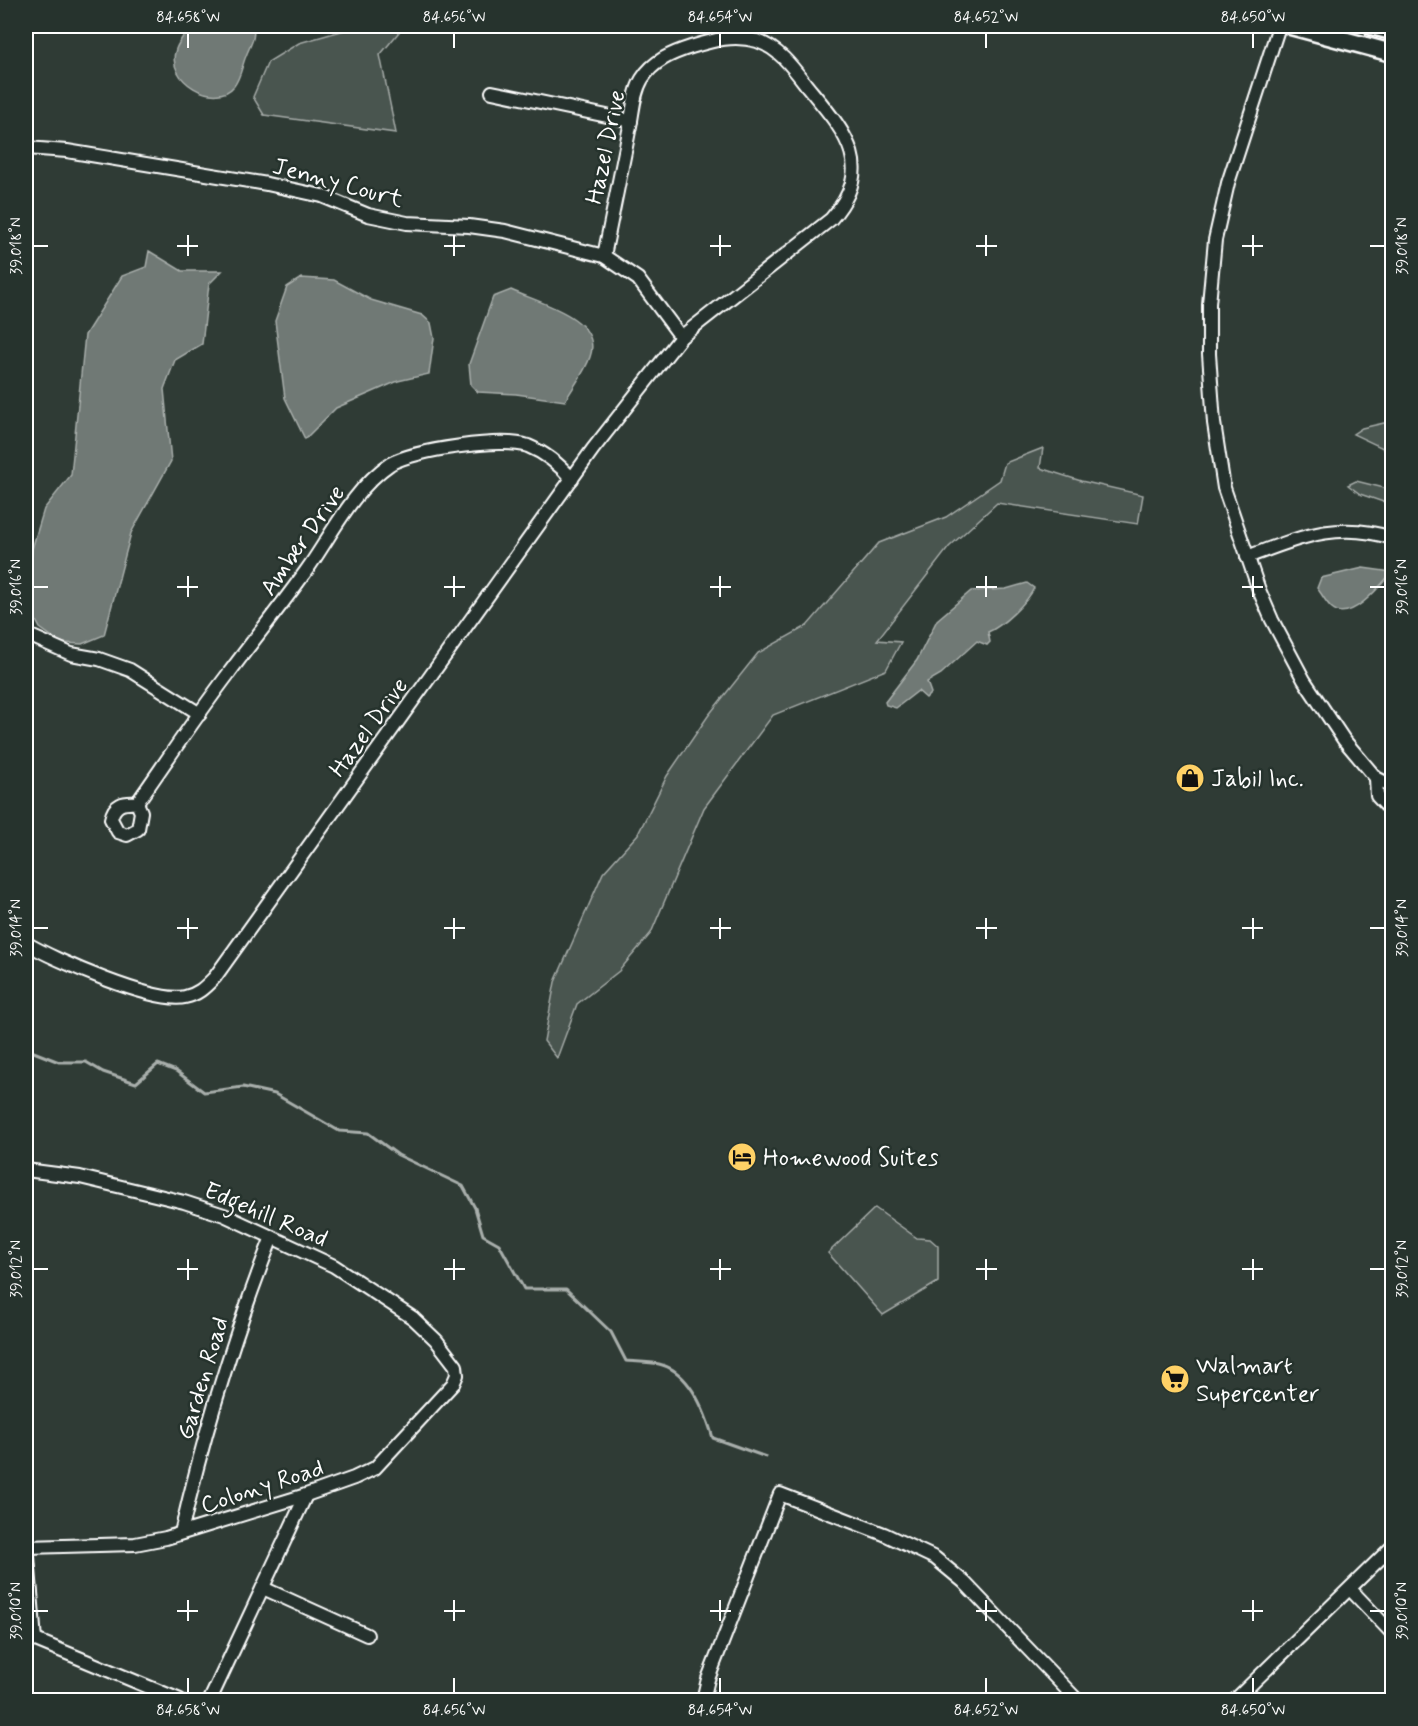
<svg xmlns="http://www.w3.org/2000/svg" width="1418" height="1726" font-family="Mynerve,sans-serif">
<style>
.green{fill:#4a544f;stroke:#a4aaa7;stroke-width:1.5}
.water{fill:#707975;stroke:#a9afac;stroke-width:1.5}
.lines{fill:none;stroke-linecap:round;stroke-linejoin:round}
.stream{stroke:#a9afac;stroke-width:3}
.minor-casing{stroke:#fff;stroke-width:16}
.secondary-casing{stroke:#fff;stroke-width:21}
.minor{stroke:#26332d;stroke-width:12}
.secondary{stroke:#26332d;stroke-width:16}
.ticks{fill:none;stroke:#fff;stroke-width:2}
.labels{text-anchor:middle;stroke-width:5;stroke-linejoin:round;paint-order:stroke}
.street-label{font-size:24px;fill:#fff;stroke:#26332d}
.poi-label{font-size:24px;fill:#fff;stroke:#26332d;text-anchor:start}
.neatline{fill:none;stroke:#fff;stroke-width:2}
.ticks-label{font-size:15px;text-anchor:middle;fill:#fff}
</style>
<rect width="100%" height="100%" fill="#2f3b35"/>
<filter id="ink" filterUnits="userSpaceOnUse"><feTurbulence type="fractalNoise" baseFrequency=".0167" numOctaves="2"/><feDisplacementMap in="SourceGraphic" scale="12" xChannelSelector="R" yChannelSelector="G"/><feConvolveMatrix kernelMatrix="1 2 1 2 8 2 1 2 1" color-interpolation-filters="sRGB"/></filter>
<g filter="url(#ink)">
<g class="green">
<polygon points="359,26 404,26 380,55 396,133 264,115 253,97 268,62 299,43"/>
<polygon points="1384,423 1392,423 1392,460 1383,448 1353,434 1362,428"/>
<polygon points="1043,448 1040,468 1081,481 1143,495 1138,524 997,503 949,547 877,640 901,642 886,670 773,715 704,808 651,933 619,971 577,1004 557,1058 544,1041 555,982 603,873 638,834 667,776 708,716 758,653 807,626 879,543 946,517 1000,480 1005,463"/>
<polygon points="1356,481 1384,488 1392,486 1392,505 1360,494 1348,485"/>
<polygon points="875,1208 917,1238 930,1239 938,1246 938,1282 883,1315 828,1253"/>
</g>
<g class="water">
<path d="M 190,26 L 253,26 C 256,38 250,45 246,56 C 242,65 241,77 234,86 C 216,109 164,81 176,49 C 179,41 186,33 190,26 Z"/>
<polygon points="149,251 182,271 222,271 209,284 202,344 175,360 164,389 171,461 131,533 104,635 82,644 61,643 40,628 27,604 32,549 44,509 71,475 85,335 122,276 146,267"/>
<polygon points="301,278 334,280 371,300 422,315 431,323 434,338 429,374 398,381 336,408 305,439 285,398 275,321 287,287"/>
<path d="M 511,290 C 537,302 604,318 590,357 C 585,372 573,387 565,401 L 516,394 L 478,392 L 471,385 L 469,364 L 493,297 Z"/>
<path d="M 1363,568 L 1392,572 C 1381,585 1350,624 1332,608 C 1326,603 1322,594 1317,588 L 1321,578 Z"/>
<path d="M 1027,583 L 1034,588 C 1028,602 1001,627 988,632 L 990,642 L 987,645 L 977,641 L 941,674 L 927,682 L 931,693 L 926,698 L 918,691 L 896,708 L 886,705 L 885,702 L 917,660 L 937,620 L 971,591 L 1006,589 Z"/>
</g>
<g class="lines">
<path class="stream" d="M 26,1049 L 59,1062 L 86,1062 L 103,1072 L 136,1083 L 158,1064 L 176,1071 L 204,1092 L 243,1087 L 275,1094 L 339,1131 L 368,1133 L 398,1155 L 463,1186 L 475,1208 L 483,1235 L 499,1244 L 524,1289 L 566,1289 L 611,1332 L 626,1361 C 637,1362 649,1362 659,1364 C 690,1371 705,1411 713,1438 L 766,1457"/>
<g class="minor-casing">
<g id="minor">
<polyline points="1279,26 1228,183 1215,240 1209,304 1209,354 1214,423 1224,488 1259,590 1272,620 1304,680 1344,740 1376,778 1392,786"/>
<polyline points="492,92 631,121"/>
<polyline points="26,148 67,151 267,184 322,196 368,215 407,223 469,226 505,231 604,256 638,279 681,337"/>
<path d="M 1247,557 C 1299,538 1337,520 1392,538"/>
<polyline points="26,634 71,654 99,659 130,670 200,714"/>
<polyline points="1376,778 1377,796 1392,812"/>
<path d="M 137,803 L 141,812 L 138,829 L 127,835 L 118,832 L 111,819 C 114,804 123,802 137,803 C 167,760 197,715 229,673 C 254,639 281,606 306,571 C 331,536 353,489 390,464 C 413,450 503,437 528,446 C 545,453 560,465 572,479"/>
<path d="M 26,943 C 54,960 155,1004 185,997 C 199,994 205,987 215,977 L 593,449 L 681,337 L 831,219 C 878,166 843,130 807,86 C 794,69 779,48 757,41 C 734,34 714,40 691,47 C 672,53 653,61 642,79 C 633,94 633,114 629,131 C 621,173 612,215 604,256"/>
<polyline points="26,1170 80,1177 184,1202 224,1215 334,1266 413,1318 436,1340 456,1366 457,1375 453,1384 375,1468 354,1478 306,1495 166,1538 135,1544 27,1547"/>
<polyline points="26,1533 35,1640"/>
<path d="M 181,1533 C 204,1433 234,1334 272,1237"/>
<polyline points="263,1588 367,1635"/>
<polyline points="1350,1589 1392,1633"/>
<polyline points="26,1636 180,1700"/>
<polyline points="210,1700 306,1495"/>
<polyline points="703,1700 708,1679 780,1494 884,1534 935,1558 964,1582 1077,1700"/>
<polyline points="1235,1700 1392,1547"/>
</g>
</g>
<g class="secondary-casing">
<g id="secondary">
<polyline points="1291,26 1392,53"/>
<polyline points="1372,26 1392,31"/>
</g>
</g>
<use href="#minor" class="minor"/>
<use href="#secondary" class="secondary"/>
</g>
</g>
<path class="ticks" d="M 188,33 L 188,48M 454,33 L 454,48M 720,33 L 720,48M 986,33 L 986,48M 1253,33 L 1253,48M 188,235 L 188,256M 454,235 L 454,256M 720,235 L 720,256M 986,235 L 986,256M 1253,235 L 1253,256M 33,246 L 48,246M 177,246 L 198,246M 444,246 L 465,246M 710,246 L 731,246M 976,246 L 997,246M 1242,246 L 1263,246M 1370,246 L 1385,246M 188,576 L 188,597M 454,576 L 454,597M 720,576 L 720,597M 986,576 L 986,597M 1253,576 L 1253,597M 33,587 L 48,587M 177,587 L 198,587M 444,587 L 465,587M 710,587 L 731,587M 976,587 L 997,587M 1242,587 L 1263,587M 1370,587 L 1385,587M 188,918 L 188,939M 454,918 L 454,939M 720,918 L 720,939M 986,918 L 986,939M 1253,918 L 1253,939M 33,928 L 48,928M 177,928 L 198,928M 444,928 L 465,928M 710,928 L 731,928M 976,928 L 997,928M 1242,928 L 1263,928M 1370,928 L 1385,928M 188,1259 L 188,1280M 454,1259 L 454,1280M 720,1259 L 720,1280M 986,1259 L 986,1280M 1253,1259 L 1253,1280M 33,1269 L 48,1269M 177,1269 L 198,1269M 444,1269 L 465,1269M 710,1269 L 731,1269M 976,1269 L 997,1269M 1242,1269 L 1263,1269M 1370,1269 L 1385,1269M 188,1600 L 188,1621M 454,1600 L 454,1621M 720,1600 L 720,1621M 986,1600 L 986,1621M 1253,1600 L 1253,1621M 33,1611 L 48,1611M 177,1611 L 198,1611M 444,1611 L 465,1611M 710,1611 L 731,1611M 976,1611 L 997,1611M 1242,1611 L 1263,1611M 1370,1611 L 1385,1611M 188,1678 L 188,1693M 454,1678 L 454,1693M 720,1678 L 720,1693M 986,1678 L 986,1693M 1253,1678 L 1253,1693"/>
<defs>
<g id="shop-disc" transform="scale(1.5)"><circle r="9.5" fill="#ffd166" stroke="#26332d"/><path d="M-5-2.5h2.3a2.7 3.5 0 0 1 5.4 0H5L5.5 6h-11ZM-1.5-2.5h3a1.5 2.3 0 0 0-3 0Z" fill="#111"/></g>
<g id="hotel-disc" transform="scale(1.5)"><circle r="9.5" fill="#ffd166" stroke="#26332d"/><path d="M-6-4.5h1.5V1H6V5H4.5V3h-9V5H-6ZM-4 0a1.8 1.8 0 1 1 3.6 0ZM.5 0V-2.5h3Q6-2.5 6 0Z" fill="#111"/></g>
<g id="supermarket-disc" transform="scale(1.5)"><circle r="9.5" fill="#ffd166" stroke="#26332d"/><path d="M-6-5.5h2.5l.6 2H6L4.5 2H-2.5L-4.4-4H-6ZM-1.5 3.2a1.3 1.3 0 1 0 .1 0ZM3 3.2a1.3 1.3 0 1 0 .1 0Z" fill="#111"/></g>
</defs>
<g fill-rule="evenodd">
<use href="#shop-disc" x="1190" y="778"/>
<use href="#hotel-disc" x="742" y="1157"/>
<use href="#supermarket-disc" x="1175" y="1379"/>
</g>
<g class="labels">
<g class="street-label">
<text transform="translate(605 147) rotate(-78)" y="8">Hazel Drive</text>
<text transform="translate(338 182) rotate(15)" y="8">Jenny Court</text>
<text transform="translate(302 540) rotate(-55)" y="8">Amber Drive</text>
<text transform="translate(368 727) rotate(-54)" y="8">Hazel Drive</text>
<text transform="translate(266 1214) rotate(23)" y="8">Edgehill Road</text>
<text transform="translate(202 1378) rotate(-73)" y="8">Garden Road</text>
<text transform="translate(262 1486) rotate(-18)" y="8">Colony Road</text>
</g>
<g class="poi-label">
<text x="1211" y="786">Jabil Inc.</text>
<text x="763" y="1165">Homewood Suites</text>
<text x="1196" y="1373">Walmart<tspan x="1196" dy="28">Supercenter</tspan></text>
</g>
</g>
<rect width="1418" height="1726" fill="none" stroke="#26332d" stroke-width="66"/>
<rect x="33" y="33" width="1352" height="1660" class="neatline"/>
<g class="ticks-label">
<text x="188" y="22">84.658°W</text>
<text x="454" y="22">84.656°W</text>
<text x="720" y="22">84.654°W</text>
<text x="986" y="22">84.652°W</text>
<text x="1253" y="22">84.650°W</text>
<text transform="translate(16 246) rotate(-90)" y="5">39.018°N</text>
<text transform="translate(1402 246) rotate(-90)" y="5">39.018°N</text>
<text transform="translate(16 587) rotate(-90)" y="5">39.016°N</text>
<text transform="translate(1402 587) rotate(-90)" y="5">39.016°N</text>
<text transform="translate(16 928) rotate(-90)" y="5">39.014°N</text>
<text transform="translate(1402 928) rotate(-90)" y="5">39.014°N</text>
<text transform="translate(16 1269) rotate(-90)" y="5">39.012°N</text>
<text transform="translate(1402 1269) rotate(-90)" y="5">39.012°N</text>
<text transform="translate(16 1611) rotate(-90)" y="5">39.010°N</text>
<text transform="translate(1402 1611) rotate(-90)" y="5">39.010°N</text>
<text x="188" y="1715">84.658°W</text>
<text x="454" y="1715">84.656°W</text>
<text x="720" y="1715">84.654°W</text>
<text x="986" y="1715">84.652°W</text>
<text x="1253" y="1715">84.650°W</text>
</g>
</svg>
